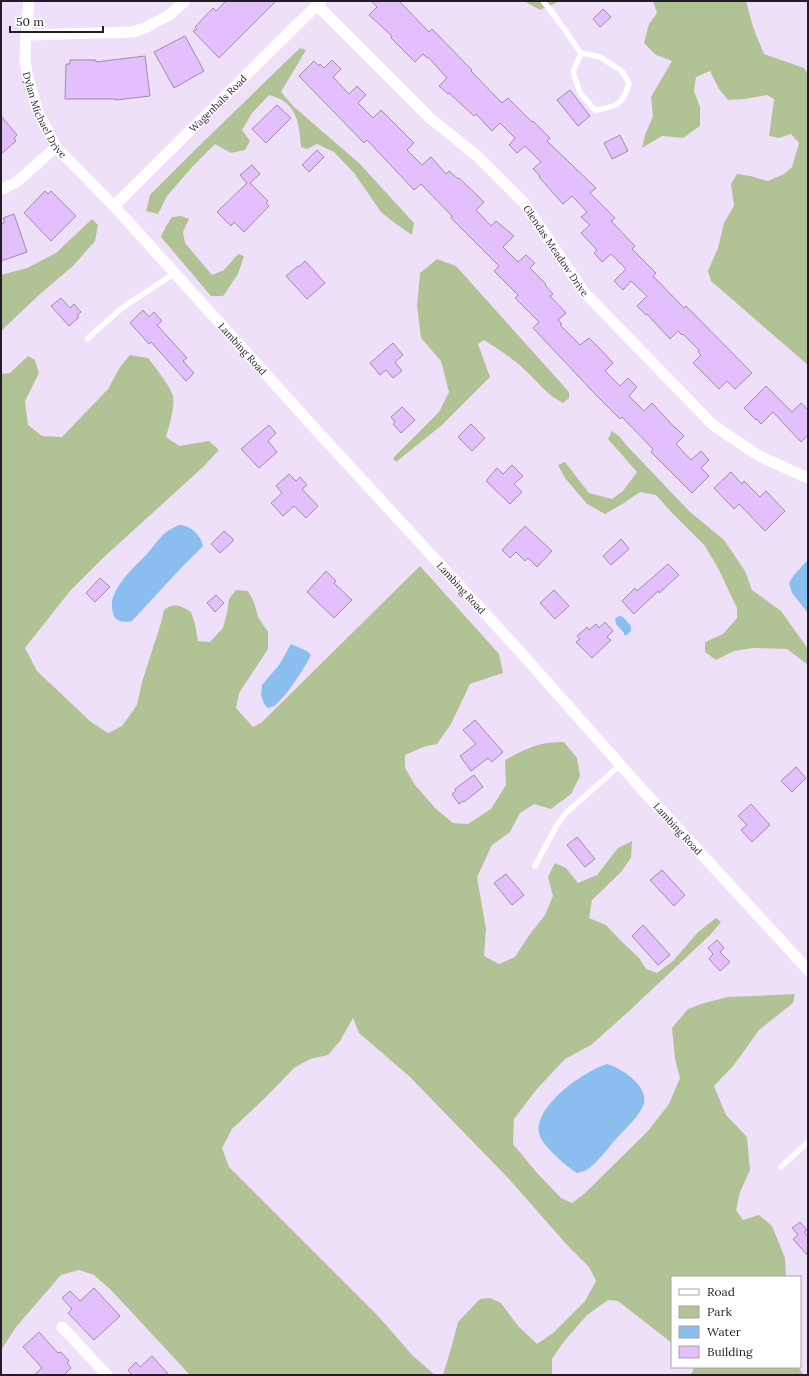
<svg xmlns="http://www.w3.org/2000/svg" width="809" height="1376" font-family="Lora,serif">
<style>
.green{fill:#b1c295}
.water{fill:#89beef}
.building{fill:#e3bffb;stroke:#9c8ea6}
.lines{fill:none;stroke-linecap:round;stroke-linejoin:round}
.lane{stroke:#fff;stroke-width:5.5}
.street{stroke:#fff;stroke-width:11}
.labels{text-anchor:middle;stroke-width:3.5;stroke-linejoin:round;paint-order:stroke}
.street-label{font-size:10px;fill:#221d26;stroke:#fff}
</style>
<rect width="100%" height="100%" fill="#efe0f9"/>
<g class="green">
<polygon points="524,1 560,1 540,10"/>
<polygon points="653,1 746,1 753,27 764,54 804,68 808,74 808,365 711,281 708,271 718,248 724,223 734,206 731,184 737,174 750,176 768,181 784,174 792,167 799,143 791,134 779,138 769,136 774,99 767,95 745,99 728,100 719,89 710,71 696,77 694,91 700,107 700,126 683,138 662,136 642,148 645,135 653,116 651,97 672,61 656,55 644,43 649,24 657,13"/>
<path d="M 300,48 L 306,50 L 281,92 L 293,106 L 359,163 L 414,223 L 412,235 L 396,224 L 381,212 L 354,173 L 334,152 L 317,144 L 307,149 L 301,147 C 299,122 297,102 269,95 L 252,113 L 242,130 L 250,141 L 245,150 L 231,153 L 215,144 L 193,166 L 167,196 L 158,214 L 146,211 L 150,195 L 200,145 Z"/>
<polygon points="181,216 189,219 183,232 185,243 212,275 224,270 238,254 244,256 238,274 223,296 211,296 161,237 166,226 172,217"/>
<polygon points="92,219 98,225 95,241 73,266 40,294 1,331 1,275 27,268 56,253"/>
<path d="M 437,259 L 456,266 L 569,392 L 569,398 L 563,403 C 548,396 538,382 525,370 C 513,359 499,349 484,340 L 478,344 L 490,377 L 442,425 L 396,462 L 393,458 L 439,412 L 449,392 L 441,361 L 421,338 L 417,306 L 420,273 Z"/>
<path d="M 130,355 L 148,358 C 155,367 170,386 173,396 C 175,408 169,426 166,437 L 179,446 L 209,441 L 219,450 L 203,467 L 103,558 L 70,591 L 25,648 L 37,671 L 91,722 L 108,733 L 122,726 L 137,705 L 142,682 L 161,623 L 164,610 C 175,602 181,606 191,612 L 195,624 L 198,641 L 210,642 L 223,628 L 227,613 L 229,599 L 236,590 L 248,591 L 254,602 L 258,617 L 268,632 L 268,649 L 239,693 L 236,708 L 253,727 L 261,723 L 420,566 L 499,654 L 503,673 L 470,684 L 451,724 L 437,744 L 426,746 L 405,755 L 405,768 L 415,785 L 436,809 L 453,823 L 468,824 L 491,809 L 506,785 L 505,760 C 528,748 538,742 564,742 L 577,758 L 580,776 L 571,794 L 551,809 L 534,804 L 520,813 L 510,832 L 492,845 L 477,877 L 486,929 L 484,956 L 499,964 L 515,957 L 530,934 L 545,915 L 553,896 L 548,877 L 555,863 L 566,868 L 578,883 L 597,875 L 618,848 L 632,841 L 631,858 L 621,872 L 592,900 L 589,918 L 606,925 L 620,940 L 639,958 L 646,969 L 657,973 L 673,961 L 698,932 L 716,918 L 721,922 L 710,935 L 627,1013 L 591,1045 L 565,1059 L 536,1090 L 514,1119 L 513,1144 L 537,1173 L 561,1198 L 572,1203 L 584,1194 L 648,1131 L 669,1104 L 680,1078 L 675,1059 L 672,1028 L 688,1009 L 701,1004 L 728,997 L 795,994 L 793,1003 L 759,1030 L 734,1065 L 714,1086 L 726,1115 L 747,1137 L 750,1170 L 740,1192 L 736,1210 L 743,1220 L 759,1215 L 772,1226 L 785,1258 L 786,1277 L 672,1277 L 672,1343 L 618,1301 L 608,1300 L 587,1315 L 562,1344 L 552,1359 L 552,1375 L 443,1375 L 452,1345 L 458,1322 L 480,1299 L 490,1298 L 501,1303 L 518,1326 L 537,1344 L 553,1333 L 585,1301 L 596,1281 L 589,1267 L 567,1245 L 509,1179 L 410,1077 L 359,1033 L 353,1018 L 340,1041 L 328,1055 L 310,1059 L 294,1068 L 266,1097 L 232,1129 L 222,1148 L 229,1167 L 379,1317 L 413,1356 L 435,1375 L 190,1375 L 111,1290 L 94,1275 L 79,1270 L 61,1275 L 16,1327 L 1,1350 L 1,374 L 10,373 L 28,356 L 35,360 L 39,373 L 25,401 L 28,425 L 42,436 L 62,437 L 108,389 L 120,367 Z"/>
<polygon points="612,431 619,436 628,447 689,511 724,540 745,571 752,590 781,611 808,649 808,665 787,649 753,648 734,651 716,660 705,652 705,642 723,634 737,618 737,608 718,568 705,546 672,513 656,495 640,492 624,503 605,514 587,504 565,478 558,465 565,462 589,493 612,499 623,491 637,472 608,439"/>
<polygon points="694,1367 798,1367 804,1375 691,1375"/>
</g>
<g class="water">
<path d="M 179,525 C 190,525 201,535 203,546 L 181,568 L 132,621 C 124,623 115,622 113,613 C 112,608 111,602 113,597 C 119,581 133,568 145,556 C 152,549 158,539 165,533 C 169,530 174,527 179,525 Z"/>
<polygon points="808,560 808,613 792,593 789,583 794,575"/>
<polygon points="619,616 623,617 631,626 631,631 627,635 624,635 624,633 616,624 615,619"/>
<path d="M 291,644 L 307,651 L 311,655 C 306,666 284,700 274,706 C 272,707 270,707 268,708 L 264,704 L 261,695 L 262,685 L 279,665 Z"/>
<path d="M 607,1064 C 621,1068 648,1085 644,1103 C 641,1115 624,1130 616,1139 C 608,1148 598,1162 588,1169 C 585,1171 581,1172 577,1173 C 567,1167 541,1145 539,1133 C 534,1106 584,1071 607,1064 Z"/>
</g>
<g class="building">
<polygon points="226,1 276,1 219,58 193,31 197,29 195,27 213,8 216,11"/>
<polygon points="371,1 399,1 429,32 432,29 472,70 471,71 502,103 508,98 532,122 533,121 550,138 547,141 596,188 590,193 615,218 611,221 635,246 632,249 656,273 653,276 684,308 686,306 752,373 735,389 727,381 719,389 693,363 701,355 698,352 699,350 683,334 682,335 678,331 670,339 647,314 646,315 637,306 647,296 631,281 623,290 614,281 626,269 611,254 602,262 594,253 597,250 581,233 590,225 581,217 587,212 572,196 563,204 539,177 540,176 533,169 541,162 525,146 517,153 509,145 515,138 500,123 492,131 476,114 474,116 449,93 448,94 439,86 447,78 428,57 427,58 423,54 415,62 391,38 392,36 369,15 377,7"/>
<polygon points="603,9 611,17 600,27 593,19"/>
<polygon points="185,36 204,71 174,88 154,52"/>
<polygon points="145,56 150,96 116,100 116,99 65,99 66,64 70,64 70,60 96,60 96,62"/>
<polygon points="332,60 341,69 333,77 349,94 357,86 366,95 358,103 373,118 381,110 414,143 407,150 422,165 431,157 446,174 449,171 458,179 459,178 484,202 476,210 491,226 496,221 514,236 503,247 518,262 526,255 535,263 530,268 546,284 545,285 553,294 550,296 566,313 558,320 562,324 560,325 580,345 589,338 604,353 613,363 605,371 620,386 628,378 637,387 629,396 644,411 652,403 675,428 676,428 684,436 676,444 691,460 701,451 709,460 701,468 709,476 692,493 651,452 653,449 622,417 620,419 595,394 533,328 539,322 515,298 518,295 494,271 499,266 451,218 452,216 421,184 414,190 367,140 364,143 299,76 314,61 319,66 320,64 324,68"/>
<polygon points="570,90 590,116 578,126 557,100"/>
<polygon points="277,105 291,118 266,143 252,129"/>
<polygon points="1,116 17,135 14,138 16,141 1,154"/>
<polygon points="620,135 628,151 612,159 604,143"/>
<polygon points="317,150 324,157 309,172 302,165"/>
<polygon points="252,165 260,174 250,183 268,201 266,203 269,206 244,232 234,222 231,226 217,212 247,183 240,175"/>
<polygon points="45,191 48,194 51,191 76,216 51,241 24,213"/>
<polygon points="14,214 27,252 1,261 1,224 5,222 3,218"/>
<polygon points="305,261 325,283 307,299 286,276 298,266 299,267"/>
<polygon points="61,298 70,308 74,304 81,312 77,315 79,317 69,326 51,306"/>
<polygon points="143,310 149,317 154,312 162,321 157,325 187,358 183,361 194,373 186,381 151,342 149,344 130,323"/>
<polygon points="393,343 403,355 395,362 402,371 393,378 386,370 380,375 370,363"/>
<polygon points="766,386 792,412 801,403 808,410 808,435 801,442 773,412 761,424 757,419 756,420 744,408"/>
<polygon points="402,407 415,420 401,433 393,424 395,422 391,417"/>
<polygon points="471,424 485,438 472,451 458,437"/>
<polygon points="269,425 276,433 268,441 277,452 259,468 241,449"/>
<polygon points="512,465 523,476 514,484 522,492 510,504 486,481 497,468 503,474"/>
<polygon points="731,472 742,484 744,481 760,497 766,491 785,511 765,531 739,504 734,509 714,488"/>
<polygon points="289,474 296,481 300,477 307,485 302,489 318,506 306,518 294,506 283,516 271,503 282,493 276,486"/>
<polygon points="525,526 552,551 537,567 528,558 525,561 516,552 510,558 502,550"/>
<polygon points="224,531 233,539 233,541 220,553 211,544"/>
<polygon points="621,539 629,549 611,565 603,556"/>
<polygon points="668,564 679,575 659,593 658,591 634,614 622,601 635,588 637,591"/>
<polygon points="326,571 336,581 334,583 352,600 334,618 307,592"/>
<polygon points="100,578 110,587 95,602 86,593"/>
<polygon points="554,590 569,606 555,619 540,603"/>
<polygon points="216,595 224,603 215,612 207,603"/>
<polygon points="605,622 613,631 607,637 611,640 592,658 576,642 580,639 577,636 587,627 589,630 596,624 599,628"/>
<polygon points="475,720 503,752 492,762 488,758 471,771 460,756 476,744 463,730"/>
<polygon points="796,767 806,778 792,792 781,781"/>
<polygon points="474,775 483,787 464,802 463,801 459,804 452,794 456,791 455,789"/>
<polygon points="751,804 770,825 752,842 741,830 747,825 738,816"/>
<polygon points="577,837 595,859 585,867 567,845"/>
<polygon points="662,870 685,895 674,906 650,880"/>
<polygon points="506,874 524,895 512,905 494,883"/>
<polygon points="643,925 670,955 658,965 632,936"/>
<polygon points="717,940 724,948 720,952 730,962 720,971 709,959 713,954 708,948"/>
<polygon points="800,1222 807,1230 804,1232 808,1237 808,1256 793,1239 798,1235 792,1228"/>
<polygon points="94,1288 120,1316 94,1340 68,1313 72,1309 62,1298 70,1291 80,1301"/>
<polygon points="39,1332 58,1353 61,1352 69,1361 67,1363 71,1368 64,1375 34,1375 42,1368 23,1347"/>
<polygon points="152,1356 169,1375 132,1375 128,1370 136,1362 140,1367"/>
</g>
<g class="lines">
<g class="lane">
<path d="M 543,1 L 555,16 L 581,53 L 600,57 L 622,71 L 629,83 C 623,105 617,107 595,110 L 580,93 L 573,72 L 581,53"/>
<polyline points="87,339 122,308 175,273"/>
<polyline points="535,866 557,825 566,813 620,765"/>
<polyline points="781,1167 808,1142"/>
</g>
<g class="street">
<path id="s1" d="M 29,1 L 26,35 L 25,59 L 27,74 L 38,112 L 56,147 L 114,206 L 319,433 L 515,646 L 639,786 L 808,970"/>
<path id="s2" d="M 317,5 L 430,118 L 477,156 L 524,203 L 584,292 L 713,425 L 759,456 L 808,478"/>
<polyline points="26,35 133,32 147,27 169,15 185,1"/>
<polyline points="1,190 18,181 56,147"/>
<path id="s3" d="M 114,206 L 321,1"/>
<polyline points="62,1327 107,1375"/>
</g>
</g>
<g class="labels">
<g class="street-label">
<text dy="4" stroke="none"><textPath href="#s3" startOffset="146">Wagenhals Road</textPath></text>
<text dy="4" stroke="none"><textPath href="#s1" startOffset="118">Dylan Michael Drive</textPath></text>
<text dy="4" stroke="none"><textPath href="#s2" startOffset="344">Glendas Meadow Drive</textPath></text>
<text dy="4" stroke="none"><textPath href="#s1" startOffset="427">Lambing Road</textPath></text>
<text dy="4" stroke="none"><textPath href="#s1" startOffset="751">Lambing Road</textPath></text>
<text dy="4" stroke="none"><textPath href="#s1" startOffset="1075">Lambing Road</textPath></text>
</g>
</g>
<rect width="809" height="1376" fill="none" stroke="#221d26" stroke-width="4"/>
<rect x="671" y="1276" width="130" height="92" fill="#ffffff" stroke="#a7a5a8"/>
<rect x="679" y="1289" width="20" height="6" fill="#ffffff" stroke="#a7a5a8"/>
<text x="707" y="1296" font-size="12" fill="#221d26">Road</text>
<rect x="679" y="1306" width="20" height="12" fill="#b1c295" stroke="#a7a5a8"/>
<text x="707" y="1316" font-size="12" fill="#221d26">Park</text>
<rect x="679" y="1326" width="20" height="12" fill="#89beef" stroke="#a7a5a8"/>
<text x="707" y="1336" font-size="12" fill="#221d26">Water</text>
<rect x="679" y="1346" width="20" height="12" fill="#e3bffb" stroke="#a7a5a8"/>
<text x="707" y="1356" font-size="12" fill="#221d26">Building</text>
<path d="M10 26v6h93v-6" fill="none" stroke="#221d26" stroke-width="2"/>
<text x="16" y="26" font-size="12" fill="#221d26" stroke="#ffffff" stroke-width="3" paint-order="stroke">50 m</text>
</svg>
